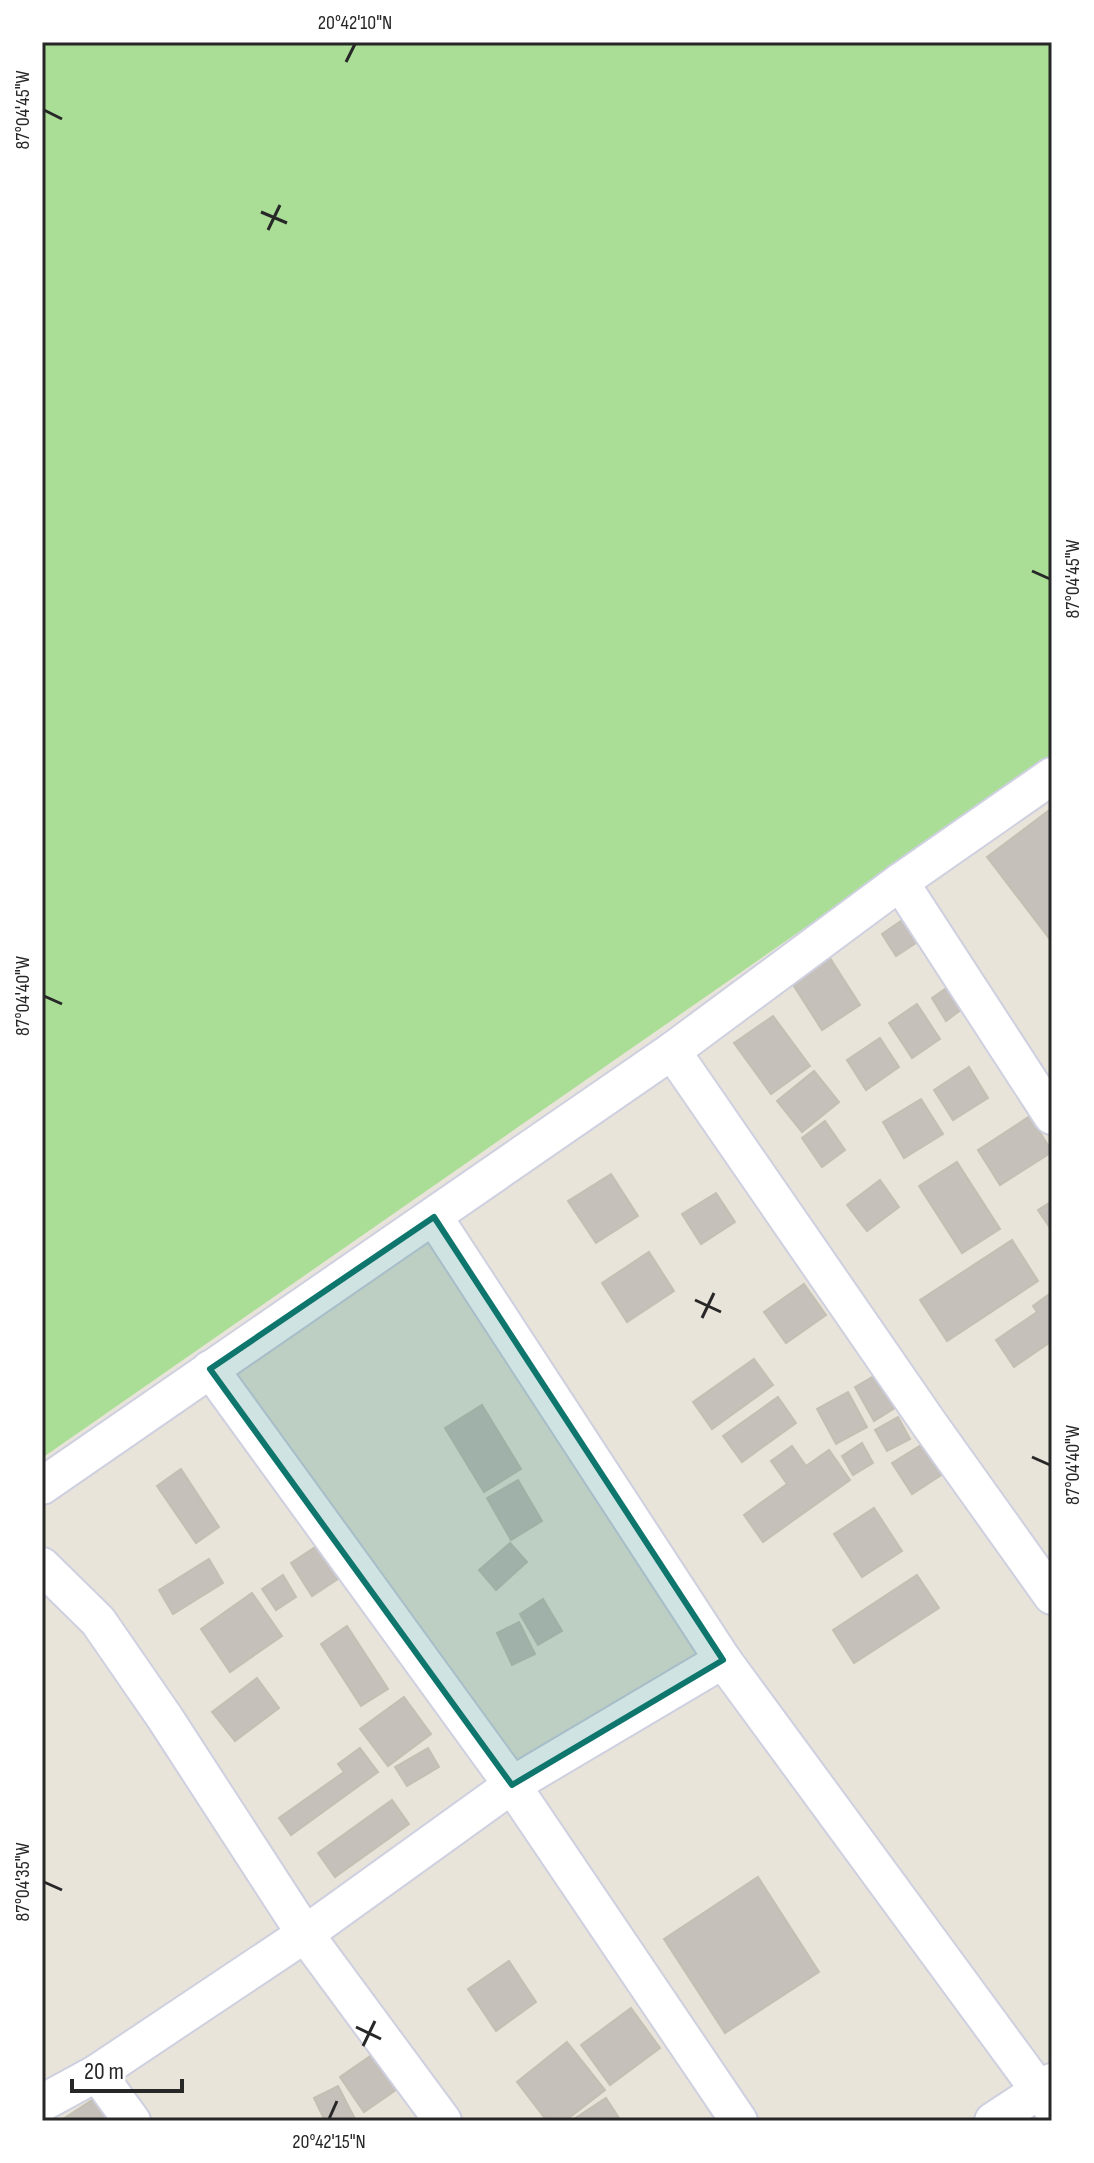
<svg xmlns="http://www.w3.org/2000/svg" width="1094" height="2163" font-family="'Sofia Sans Condensed',sans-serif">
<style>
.green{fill:#aade97}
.building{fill:#c5c0b9;stroke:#c4bfb3;stroke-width:2}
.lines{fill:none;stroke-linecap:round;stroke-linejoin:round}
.minor-casing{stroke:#ced0e0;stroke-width:40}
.minor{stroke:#fff;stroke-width:36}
.marked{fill:#0f766e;fill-opacity:0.2;stroke:#0f766e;stroke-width:6;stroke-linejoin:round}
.ticks{fill:none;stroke:#272727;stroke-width:3}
.neatline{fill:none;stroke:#272727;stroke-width:3}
.ticks-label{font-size:20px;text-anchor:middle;fill:#272727}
</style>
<rect width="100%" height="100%" fill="#e9e4d9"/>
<polygon class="green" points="42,42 1052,42 1052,756 42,1458"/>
<g class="building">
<polygon points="1052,808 1052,942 987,857"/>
<polygon points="904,919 919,941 896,956 882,934"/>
<polygon points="830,958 860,1005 822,1030 792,983"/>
<polygon points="948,987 962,1009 946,1021 932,998"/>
<polygon points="917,1004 940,1039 912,1058 889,1023"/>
<polygon points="773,1016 810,1066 771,1094 734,1043"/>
<polygon points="880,1038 899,1067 866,1090 847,1060"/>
<polygon points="969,1067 988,1098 953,1120 934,1090"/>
<polygon points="814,1071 839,1102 802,1132 777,1101"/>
<polygon points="921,1099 943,1134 904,1158 883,1122"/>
<polygon points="1030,1116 1052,1152 1000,1185 978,1150"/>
<polygon points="825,1121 845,1150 822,1167 802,1138"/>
<polygon points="957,1162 1000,1229 962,1253 919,1186"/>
<polygon points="611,1174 638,1216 596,1243 568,1201"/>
<polygon points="880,1180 899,1207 867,1231 847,1205"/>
<polygon points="716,1193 735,1222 701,1244 682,1214"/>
<polygon points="1052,1201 1052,1231 1038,1210"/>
<polygon points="1012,1240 1038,1281 947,1341 920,1300"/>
<polygon points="649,1252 674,1291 627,1322 602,1283"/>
<polygon points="804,1284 826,1315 786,1343 764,1312"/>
<polygon points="1052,1292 1052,1341 1014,1367 996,1340 1037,1312 1033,1306"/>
<polygon points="754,1359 773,1385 712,1429 693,1402"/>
<polygon points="879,1373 898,1406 874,1421 855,1387"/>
<polygon points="848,1392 867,1427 836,1444 817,1409"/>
<polygon points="778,1397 796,1423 742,1462 723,1436"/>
<polygon points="482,1405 521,1469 484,1492 445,1428"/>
<polygon points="898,1417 910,1439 887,1451 875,1430"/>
<polygon points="929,1440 949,1470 912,1494 892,1463"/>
<polygon points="862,1443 873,1463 853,1475 842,1456"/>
<polygon points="792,1446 806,1466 829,1450 850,1480 763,1542 744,1515 787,1484 771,1461"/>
<polygon points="181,1469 219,1527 196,1543 157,1486"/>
<polygon points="518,1480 542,1521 511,1540 487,1498"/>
<polygon points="874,1508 902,1551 862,1577 834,1534"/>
<polygon points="323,1542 344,1575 312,1596 291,1563"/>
<polygon points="510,1543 527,1562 496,1590 479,1570"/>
<polygon points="209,1559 223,1583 173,1614 159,1590"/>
<polygon points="283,1575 296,1597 276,1610 262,1589"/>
<polygon points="917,1575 939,1608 854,1663 833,1630"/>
<polygon points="252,1593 282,1636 230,1672 201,1629"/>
<polygon points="543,1599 562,1631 538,1645 520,1614"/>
<polygon points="519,1622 535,1654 512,1665 497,1633"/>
<polygon points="347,1626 388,1689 361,1706 321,1644"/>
<polygon points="257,1678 279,1708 235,1741 212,1712"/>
<polygon points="404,1697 431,1734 388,1766 360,1729"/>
<polygon points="360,1748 378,1772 291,1835 279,1818 344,1772 338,1764"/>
<polygon points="428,1748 439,1767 407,1786 395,1767"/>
<polygon points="392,1800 409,1824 335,1877 318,1853"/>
<polygon points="758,1877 819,1972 725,2033 664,1939"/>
<polygon points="509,1961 536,2002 496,2031 468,1989"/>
<polygon points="631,2008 660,2048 610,2085 581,2045"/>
<polygon points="567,2042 605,2090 565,2121 547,2121 517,2082"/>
<polygon points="382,2048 406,2083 364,2112 340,2077"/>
<polygon points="338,2086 356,2121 325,2121 314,2098"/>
<polygon points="97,2097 113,2121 60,2121"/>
<polygon points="606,2098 621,2121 571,2121"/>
</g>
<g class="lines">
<g class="minor-casing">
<g id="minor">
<polyline points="900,882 1052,1116"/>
<polyline points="672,1051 930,1425 1052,1596"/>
<polyline points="434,1217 723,1660 1052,2108"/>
<polyline points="210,1369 512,1785 739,2121"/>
<polyline points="42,1486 672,1051 900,882 1052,776"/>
<polyline points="42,1566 98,1621 165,1718 305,1934 443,2121"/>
<polyline points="97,2073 132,2121"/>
<polyline points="42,2103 97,2073 305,1934 512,1785 723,1660"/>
<polyline points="993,2121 1052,2082"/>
</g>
</g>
<use href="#minor" class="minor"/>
</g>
<path class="marked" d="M 434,1217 L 723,1660 L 512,1785 L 210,1369 Z"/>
<path class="ticks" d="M 346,62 L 355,44M 44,110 L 62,119M 261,212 L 287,223M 268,230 L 280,205M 1032,571 L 1050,579M 44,996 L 62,1004M 695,1300 L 721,1312M 702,1318 L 714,1293M 1032,1457 L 1050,1465M 44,1882 L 62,1890M 356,2027 L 381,2039M 363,2046 L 375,2021M 329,2119 L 337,2101"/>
<rect width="1094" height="2163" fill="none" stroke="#ffffff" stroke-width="88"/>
<path d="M72 2079v12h110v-12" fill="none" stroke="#272727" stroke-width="4"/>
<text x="84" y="2079" font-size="24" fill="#272727" stroke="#ffffff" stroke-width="6" paint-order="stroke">20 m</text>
<rect x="44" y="44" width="1006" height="2075" class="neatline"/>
<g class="ticks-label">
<text x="355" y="29">20°42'10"N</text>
<text transform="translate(22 110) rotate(-90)" y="7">87°04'45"W</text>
<text transform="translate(1072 579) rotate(-90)" y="7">87°04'45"W</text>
<text transform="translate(22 996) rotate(-90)" y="7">87°04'40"W</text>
<text transform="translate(1072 1465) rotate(-90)" y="7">87°04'40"W</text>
<text transform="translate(22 1882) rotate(-90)" y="7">87°04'35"W</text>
<text x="329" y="2148">20°42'15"N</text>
</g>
</svg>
